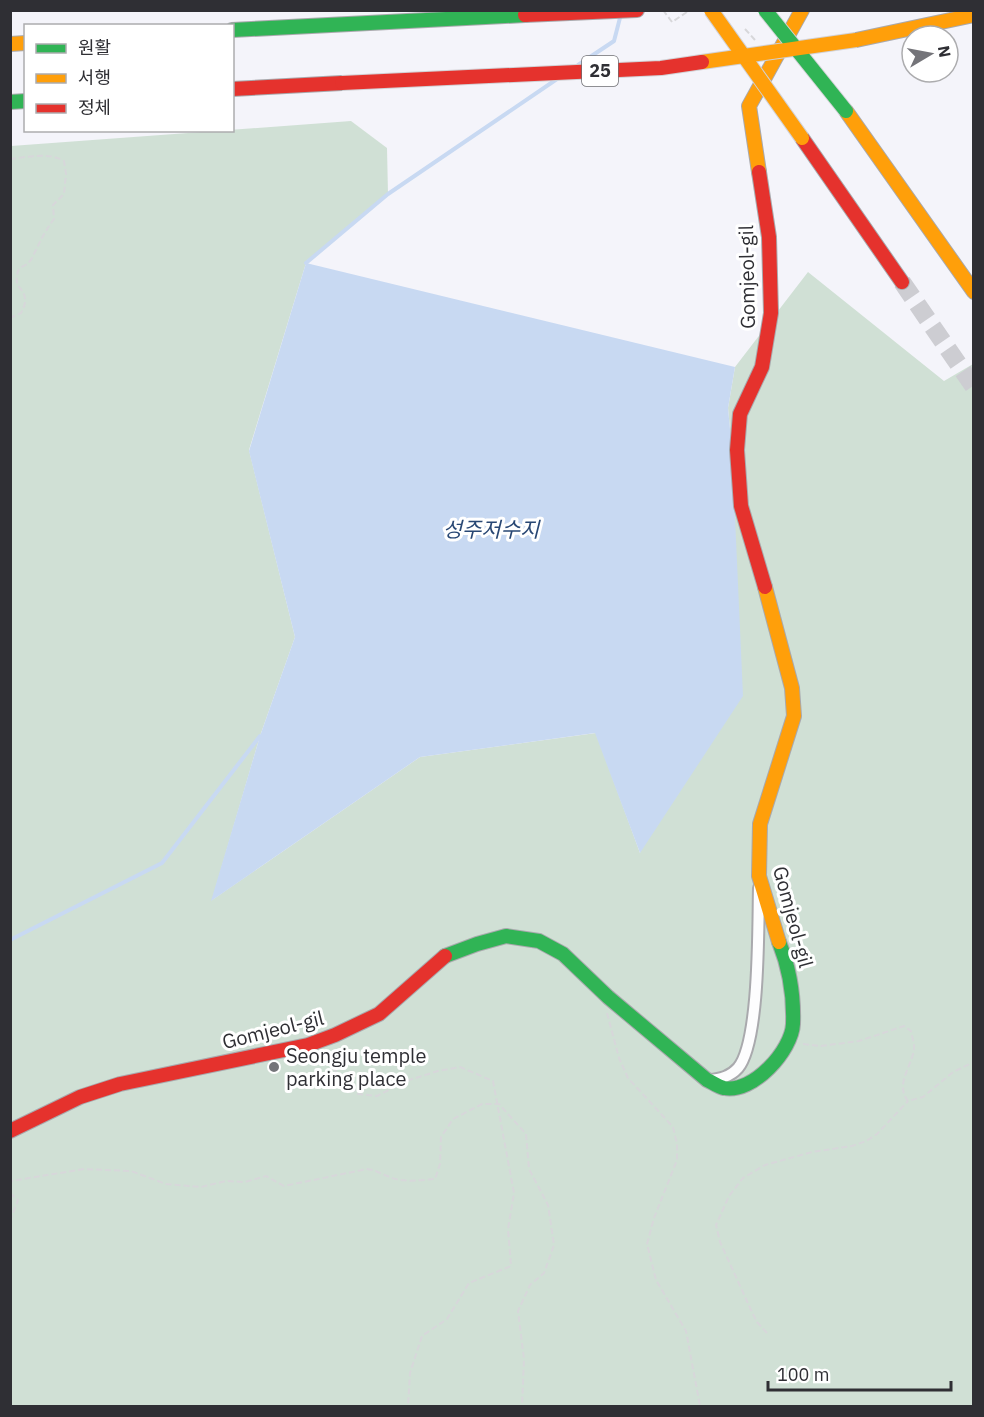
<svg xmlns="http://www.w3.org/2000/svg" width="984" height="1417" font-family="'IBM Plex Sans','Noto Sans KR',sans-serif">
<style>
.green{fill:#d0e0d5}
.water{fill:#c8d9f2}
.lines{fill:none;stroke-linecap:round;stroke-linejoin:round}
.stream{stroke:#c8d9f2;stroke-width:4}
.highway-tunnel{stroke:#cdcdd2;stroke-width:18;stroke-dasharray:18 9;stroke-linecap:butt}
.street-casing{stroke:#a9a9ad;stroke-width:14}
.fast-casing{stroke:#a9a9ad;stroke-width:16}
.slow-casing{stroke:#a9a9ad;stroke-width:16}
.jam-casing{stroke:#a9a9ad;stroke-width:16}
.path{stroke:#d7d7da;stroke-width:2;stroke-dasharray:6 3;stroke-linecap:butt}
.street{stroke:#fdfdfe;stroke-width:10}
.fast{stroke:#30b455;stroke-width:14}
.slow{stroke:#ff9f0a;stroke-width:14}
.jam{stroke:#e5322d;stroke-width:14}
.fast-bridge-casing{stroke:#d1d1d5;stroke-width:16;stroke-linecap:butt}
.slow-bridge-casing{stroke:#d1d1d5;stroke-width:16;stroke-linecap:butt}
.jam-bridge-casing{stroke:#d1d1d5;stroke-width:16;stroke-linecap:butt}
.fast-bridge{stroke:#30b455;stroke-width:14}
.slow-bridge{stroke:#ff9f0a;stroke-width:14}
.jam-bridge{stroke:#e5322d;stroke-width:14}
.poi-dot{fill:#747479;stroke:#fff;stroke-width:2}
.labels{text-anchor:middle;stroke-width:6;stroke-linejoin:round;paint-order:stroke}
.shield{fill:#fff;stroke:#6d6d71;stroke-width:1.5}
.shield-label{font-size:18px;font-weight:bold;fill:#2f2f34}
.street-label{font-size:20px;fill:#2f2f34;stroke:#fff}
.poi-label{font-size:20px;fill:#2f2f34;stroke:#fff;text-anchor:start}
.water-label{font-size:21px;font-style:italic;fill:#284774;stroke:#fff}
</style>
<rect width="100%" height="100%" fill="#f4f4fa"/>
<polygon class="green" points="351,121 387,148 388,194 306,263 249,450 295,637 260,736 212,900 420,757 596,733 640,853 732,450 728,408 735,367 808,272 944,381 973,364 973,1406 11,1406 11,146"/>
<polygon class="water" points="306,263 735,367 728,408 732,450 743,696 640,853 595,733 420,757 211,901 260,736 295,637 249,451"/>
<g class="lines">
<g class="stream">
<polyline points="578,65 614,41 621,14"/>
<polyline points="306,263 388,194 557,79"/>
<polyline points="10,940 162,863 260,736"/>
</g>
<polyline class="highway-tunnel" points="902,282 974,387"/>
<g class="street-casing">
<path id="street" d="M 709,1080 C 720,1079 730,1077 738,1068 C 760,1042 758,925 759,888"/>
</g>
<g class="fast-casing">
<g id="fast">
<polyline points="232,30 525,15"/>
<polyline points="10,102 26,101"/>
<path d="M 445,956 L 477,944 L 506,936 L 539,941 L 563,954 L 608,997 L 707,1080 C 712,1082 718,1087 724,1088 C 753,1094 792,1050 793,1024 C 794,996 789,967 779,942"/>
</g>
</g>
<g class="slow-casing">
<g id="slow">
<polyline points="856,40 974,15"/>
<polyline points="10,44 26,43"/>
<polyline points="846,111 974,292"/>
<polyline points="759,172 749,106 802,10"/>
<polyline points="765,587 792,688 794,716 760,824 759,876 779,942"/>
</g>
</g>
<g class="jam-casing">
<g id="jam">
<polyline points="525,15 637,10"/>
<polyline points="232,89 342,83"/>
<polyline points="802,138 902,282"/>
<polyline points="759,172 769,237 771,313 762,367 740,414 737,450 741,506 765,587"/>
<polyline points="10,1131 80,1097 120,1084 308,1045 335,1035 379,1014 445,956"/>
</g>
</g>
<g class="path">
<polyline points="663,10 672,22 690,10"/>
<polyline points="745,29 755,40"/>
<path d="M 10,159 C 28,157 49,152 64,161 L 66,174 L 64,194 L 53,205 L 54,219 C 44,232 39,244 32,258 C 25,271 15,261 17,285 C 27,294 27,302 21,313 L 10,318"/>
<polyline points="607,1013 619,1058 628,1078 673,1127 677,1144 677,1160 654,1218 647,1244 656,1280 686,1331 700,1406"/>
<path d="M 803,1044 L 821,1046 L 859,1041 L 904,1026 L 911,1031 C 912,1037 915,1045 914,1050 C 911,1067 895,1085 908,1101 L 923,1097 L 953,1072 L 974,1062"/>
<polyline points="326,1061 358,1094 377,1096 406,1081 438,1071 460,1067 493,1081 514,1193 508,1229 511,1266 469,1283 447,1319 422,1336 410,1373 408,1406"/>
<path d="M 10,1194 L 11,1181 L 84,1169 L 131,1171 L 166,1184 L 201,1187 L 226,1181 L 245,1182 L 266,1176 L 284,1186 L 367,1169 C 376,1170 381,1174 390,1177 C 403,1183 421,1180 435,1179 L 440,1164 L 441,1137 L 453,1119 L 482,1104 L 499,1104 L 526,1134 L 529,1169 L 548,1205 L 554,1245 L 544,1273 L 530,1285 L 518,1311 L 524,1359 L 522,1406"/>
<polyline points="10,1221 18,1200 11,1194"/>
<polyline points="767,1333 757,1322 751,1310 720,1242 716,1225 729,1196 743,1178 765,1165 812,1152 852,1146 866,1141 877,1134 908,1101"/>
</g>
<use href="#street" class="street"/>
<use href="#fast" class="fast"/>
<use href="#slow" class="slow"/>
<use href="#jam" class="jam"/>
<g class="fast-bridge-casing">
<polyline id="fast-bridge" points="765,10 846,111"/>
</g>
<g class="slow-bridge-casing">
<g id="slow-bridge">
<polyline points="711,10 802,138"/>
<polyline points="702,62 856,40"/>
</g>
</g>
<g class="jam-bridge-casing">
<polyline id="jam-bridge" points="342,83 661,68 702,62"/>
</g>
<use href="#fast-bridge" class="fast-bridge"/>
<use href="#slow-bridge" class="slow-bridge"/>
<use href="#jam-bridge" class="jam-bridge"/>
</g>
<circle class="poi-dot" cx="274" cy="1067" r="6"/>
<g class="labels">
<rect class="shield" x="582" y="56" width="36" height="30" rx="4.5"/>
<g class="shield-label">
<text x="600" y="77">25</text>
</g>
<g class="street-label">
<text transform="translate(747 277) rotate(-91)" y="7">Gomjeol-gil</text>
<text transform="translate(793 917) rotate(75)" y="7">Gomjeol-gil</text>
<text transform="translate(273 1030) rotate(-14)" y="7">Gomjeol-gil</text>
</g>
<g class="poi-label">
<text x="286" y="1063">Seongju temple<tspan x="286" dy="23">parking place</tspan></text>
</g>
<g class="water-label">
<text x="491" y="537">성주저수지</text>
</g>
</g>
<rect width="984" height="1417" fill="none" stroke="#2f2f34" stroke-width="24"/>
<rect x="24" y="24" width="210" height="108" fill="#ffffff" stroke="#acacae" stroke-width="1.5"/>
<rect x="36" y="44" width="30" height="9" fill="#30b455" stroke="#acacae" stroke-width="1.5"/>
<text x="78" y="54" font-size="18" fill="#2f2f34">원활</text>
<rect x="36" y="74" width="30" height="9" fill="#ff9f0a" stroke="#acacae" stroke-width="1.5"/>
<text x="78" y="84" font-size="18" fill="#2f2f34">서행</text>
<rect x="36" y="104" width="30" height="9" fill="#e5322d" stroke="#acacae" stroke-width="1.5"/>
<text x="78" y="114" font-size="18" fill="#2f2f34">정체</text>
<g transform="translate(930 54) rotate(80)"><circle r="28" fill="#ffffff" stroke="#acacae" stroke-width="1.5"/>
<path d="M0-4.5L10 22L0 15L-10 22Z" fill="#747479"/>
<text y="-9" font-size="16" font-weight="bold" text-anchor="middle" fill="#2f2f34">N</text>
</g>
<path d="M768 1381v9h183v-9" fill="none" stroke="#2f2f34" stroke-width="3"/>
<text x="777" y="1381" font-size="18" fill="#2f2f34" stroke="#ffffff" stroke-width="4.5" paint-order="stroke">100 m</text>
</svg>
